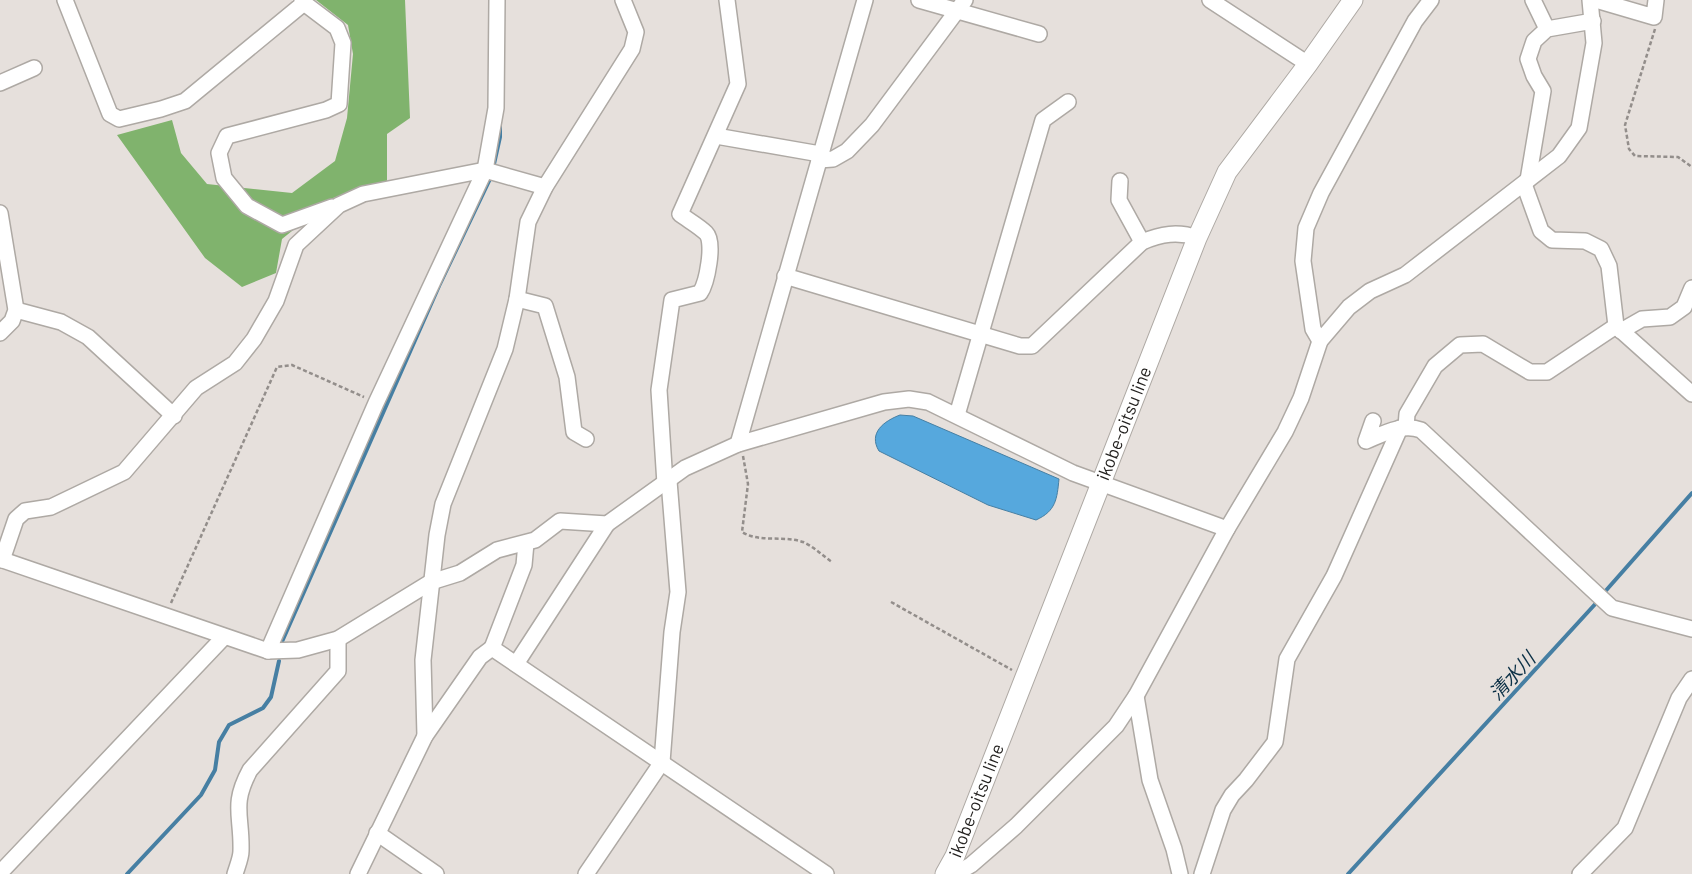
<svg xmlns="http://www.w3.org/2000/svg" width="1692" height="874" font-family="Barlow,'Noto Sans JP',sans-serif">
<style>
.forest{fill:#80b36d}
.water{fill:#56a8dd;stroke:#467fa3}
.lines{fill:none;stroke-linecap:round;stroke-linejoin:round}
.stream{stroke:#467fa3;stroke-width:4}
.minor-casing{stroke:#aea9a4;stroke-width:18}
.major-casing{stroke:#aea9a4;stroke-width:21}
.path{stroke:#938e8b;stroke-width:2.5;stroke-dasharray:4 2.5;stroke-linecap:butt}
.minor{stroke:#fff;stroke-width:15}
.major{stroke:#fff;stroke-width:19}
.labels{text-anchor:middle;stroke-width:4.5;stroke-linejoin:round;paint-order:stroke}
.street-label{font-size:18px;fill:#211f1d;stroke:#e6e0dc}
.water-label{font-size:19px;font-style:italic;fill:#0a2f45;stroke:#e6e0dc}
</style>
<rect width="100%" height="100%" fill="#e6e0dc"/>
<polygon class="forest" points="316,0 405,0 410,118 387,134 387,181 333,198 282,239 276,273 242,287 205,258 117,135 172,120 181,153 207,184 292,193 335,161 347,118 353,54 348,25"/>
<path class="water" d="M 900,415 L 913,416 L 1059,479 C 1057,499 1056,511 1036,520 L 988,505 L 879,451 C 868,433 884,421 900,415 Z"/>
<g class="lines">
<g class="stream">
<polyline points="494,164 500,137 500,122"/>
<polyline points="1602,595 1692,493"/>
<polyline points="281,644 439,286 490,179"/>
<polyline points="127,874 201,795 215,770 219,742 229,725 263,708 271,697 279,661"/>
<polyline points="1348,874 1598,601"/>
</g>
<g class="minor-casing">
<g id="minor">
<polyline points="65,0 110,114 119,119 161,109 185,101 304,3 302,0"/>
<polyline points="919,0 1039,34"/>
<polyline points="1210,0 1308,64"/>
<polyline points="1533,0 1547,29"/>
<polyline points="1596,0 1654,17 1656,0"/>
<polyline points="304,3 337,28 343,43 339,104 326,110 227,136 219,153 224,178 247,206 282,225 332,207"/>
<polyline points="0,83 34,68"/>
<polyline points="716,136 820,154"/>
<polyline points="819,160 833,159 847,151 872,125 965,0"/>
<polyline points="1528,180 1543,91 1534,76 1528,59 1534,41 1547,29 1593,21"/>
<polyline points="1120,181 1119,200 1142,242"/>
<polyline points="1524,184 1541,231 1552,240 1585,241 1601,249 1609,266 1616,326 1692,394"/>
<polyline points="0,213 16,310 12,321 0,333"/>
<path d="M 785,276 L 1020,346 L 1032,346 L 1142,242 C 1161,234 1178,231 1197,238"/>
<polyline points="517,299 545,306 567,377 574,432 586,439"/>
<polyline points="16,310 61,322 88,337 174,416"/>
<polyline points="1621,331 1642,319 1670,317 1684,307 1692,288"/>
<polyline points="1320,341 1313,329 1303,261 1306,228 1321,193 1415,21 1431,0"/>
<polyline points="957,415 1043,120 1068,102"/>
<path d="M 1373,421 L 1366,441 C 1383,434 1402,423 1421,430 L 1612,608 L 1692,629"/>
<polyline points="1406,427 1407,414 1435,366 1460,345 1483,344 1530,372 1547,372 1616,326"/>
<polyline points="738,444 865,0"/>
<path d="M 665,484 L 659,390 L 672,300 L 700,293 C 707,283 715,242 706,233 C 699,226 688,220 680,214 L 738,84 L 727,0"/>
<polyline points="0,559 268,651 298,650 338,639 431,582 460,573 497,550 535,540 560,521 607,524 685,468 738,444 884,402 909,399 928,402 1073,473 1227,529"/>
<polyline points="2,560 16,519 25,511 51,507 124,472 196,388 235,363 254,339 276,301 296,245 339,205 363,194 485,170 545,187"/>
<polyline points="492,648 524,565 526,543"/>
<polyline points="268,651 376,403 485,170 496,108 497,0"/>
<polyline points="516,664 607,524"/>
<polyline points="1136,696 1150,780 1174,849 1180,874"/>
<polyline points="425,736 423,660 437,535 443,504 505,349 517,299 528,222 545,187 632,49 636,32 623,0"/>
<polyline points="377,833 436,874"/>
<polyline points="0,873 224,637"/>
<path d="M 235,874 C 237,867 241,858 241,851 C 242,815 231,805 250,770 L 338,671 L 338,639"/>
<polyline points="358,874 425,736 480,657 492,648 826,874"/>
<polyline points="586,874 662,762 672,632 678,592 669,481"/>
<polyline points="955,874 971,865 1016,826 1116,726 1136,696 1227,529 1285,432 1301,398 1320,341 1349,307 1370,291 1405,275 1559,156 1579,128 1594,43 1590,0"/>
<polyline points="1202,874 1223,810 1232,795 1246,780 1275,742 1287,659 1334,576 1400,428"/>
<polyline points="1580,874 1625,828 1679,698 1692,679"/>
</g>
</g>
<g class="major-casing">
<g id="major">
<path id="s1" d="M 945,874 L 955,856 L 1197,238 L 1227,172 L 1308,64 L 1353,0"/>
</g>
</g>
<g class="path">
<polyline points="1655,29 1625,125 1629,149 1635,156 1678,157 1692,167"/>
<path d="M 743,456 L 748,484 L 742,532 C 759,543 783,535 803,542 C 813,546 823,556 832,562"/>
<polyline points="891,602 1012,670"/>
<polyline points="171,603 277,367 292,365 364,397"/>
</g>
<use href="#minor" class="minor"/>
<use href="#major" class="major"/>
</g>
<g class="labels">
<g class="street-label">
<text dy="6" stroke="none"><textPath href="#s1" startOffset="485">ikobe-oitsu line</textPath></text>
<text dy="6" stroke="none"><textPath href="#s1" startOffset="80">ikobe-oitsu line</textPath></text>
</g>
<g class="water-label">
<text transform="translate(1512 676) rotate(-47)" y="7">清水川</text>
</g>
</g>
</svg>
